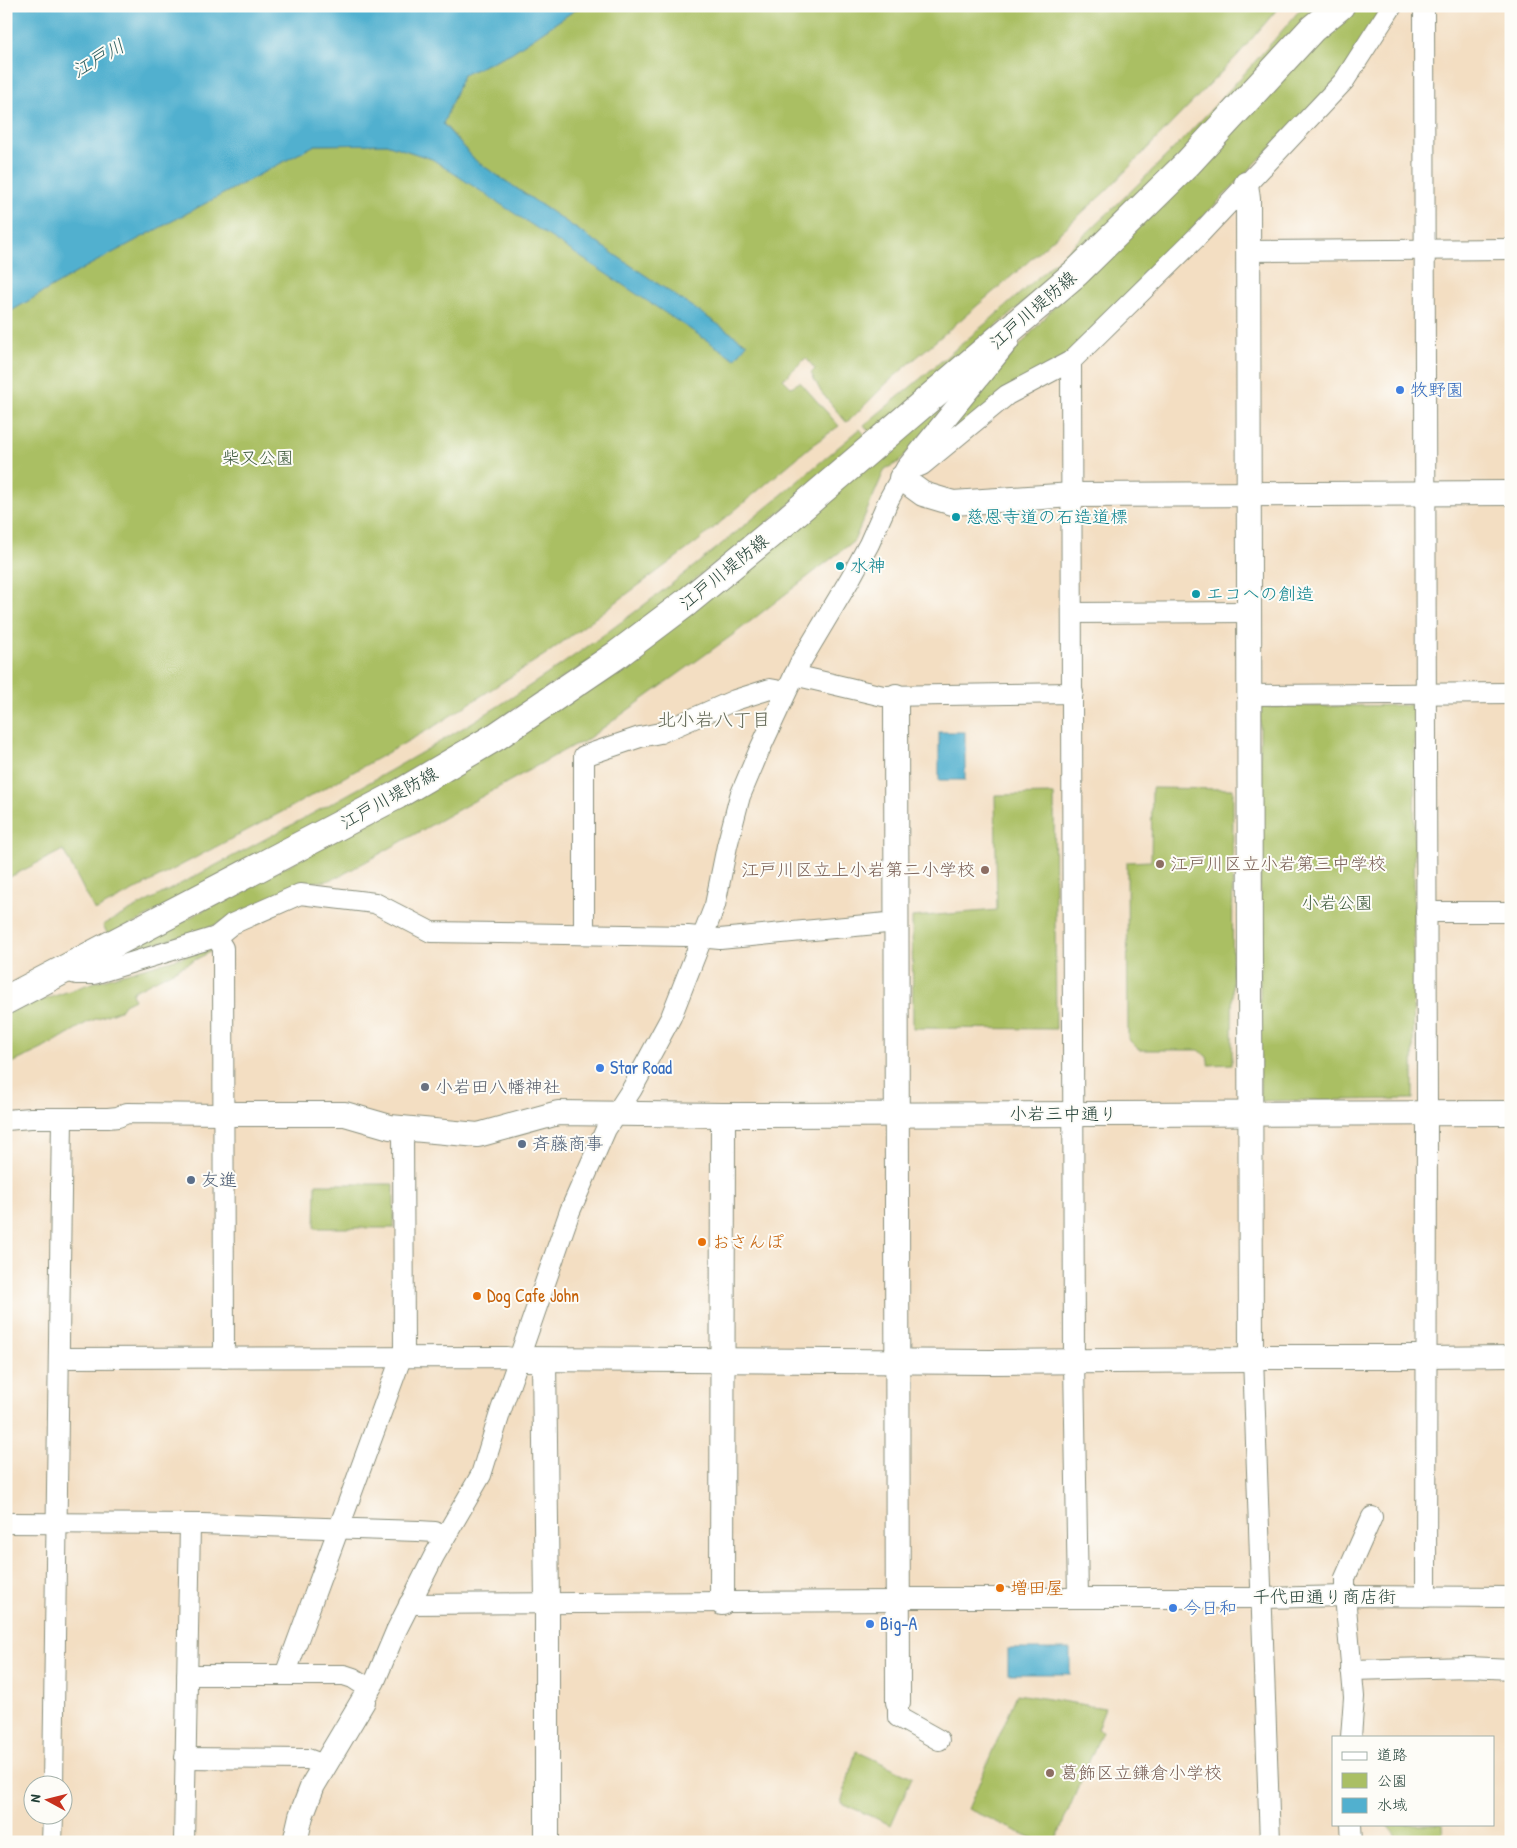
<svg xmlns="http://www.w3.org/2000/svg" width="1517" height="1848" font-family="'Patrick Hand','Klee One',sans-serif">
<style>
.green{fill:#aabf64;stroke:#647e4c}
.water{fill:#51b0cf;stroke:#387682}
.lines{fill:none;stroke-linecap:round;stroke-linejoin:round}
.minor-casing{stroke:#898e7b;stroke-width:22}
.tertiary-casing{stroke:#898e7b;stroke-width:26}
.secondary-casing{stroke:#898e7b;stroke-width:30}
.minor{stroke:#fff;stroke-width:20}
.tertiary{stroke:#fff;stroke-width:24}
.secondary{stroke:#fff;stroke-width:28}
.shop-dot{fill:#3f7fe0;stroke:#fdfcf7;stroke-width:2}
.culture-dot{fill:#0f9aa8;stroke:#fdfcf7;stroke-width:2}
.education-dot{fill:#8d6e63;stroke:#fdfcf7;stroke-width:2}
.worship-dot{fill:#6b7280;stroke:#fdfcf7;stroke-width:2}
.service-dot{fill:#5c6f8a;stroke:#fdfcf7;stroke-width:2}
.food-dot{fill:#e8710a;stroke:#fdfcf7;stroke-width:2}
.labels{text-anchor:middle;stroke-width:4;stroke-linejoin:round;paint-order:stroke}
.street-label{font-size:18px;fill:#1f3d34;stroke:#fdfcf7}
.shop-label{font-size:18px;fill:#366cbe;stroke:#fdfcf7;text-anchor:start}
.park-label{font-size:18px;fill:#425e40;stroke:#fdfcf7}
.culture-label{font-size:18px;fill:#0d838f;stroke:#fdfcf7;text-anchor:start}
.education-label{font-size:18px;fill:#785e54;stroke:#fdfcf7;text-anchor:start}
.worship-label{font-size:18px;fill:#5b616d;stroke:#fdfcf7;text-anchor:start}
.service-label{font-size:18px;fill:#4e5e75;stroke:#fdfcf7;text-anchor:start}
.food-label{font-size:18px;fill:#c56008;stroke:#fdfcf7;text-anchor:start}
.water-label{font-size:19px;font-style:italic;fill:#2e6062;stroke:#fdfcf7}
.neighbourhood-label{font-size:19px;fill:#616755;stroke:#fdfcf7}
</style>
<rect width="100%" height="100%" fill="#fdfcf7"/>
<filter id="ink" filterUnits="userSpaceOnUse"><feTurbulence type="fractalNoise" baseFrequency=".02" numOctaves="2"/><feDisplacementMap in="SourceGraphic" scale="10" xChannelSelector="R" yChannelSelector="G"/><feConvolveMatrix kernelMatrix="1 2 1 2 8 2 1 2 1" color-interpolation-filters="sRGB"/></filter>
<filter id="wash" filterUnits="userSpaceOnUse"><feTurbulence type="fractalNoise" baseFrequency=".0096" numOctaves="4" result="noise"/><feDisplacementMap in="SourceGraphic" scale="20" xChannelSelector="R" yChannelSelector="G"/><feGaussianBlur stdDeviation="1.12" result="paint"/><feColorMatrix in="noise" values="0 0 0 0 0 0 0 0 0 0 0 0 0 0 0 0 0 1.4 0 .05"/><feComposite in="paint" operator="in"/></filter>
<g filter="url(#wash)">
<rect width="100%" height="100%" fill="#f3dec2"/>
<g class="green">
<polygon points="581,6 1280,6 1237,56 1107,190 1020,269 889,381 851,419 846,422 821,392 811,373 815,369 806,358 783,379 791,387 800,382 839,426 811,446 697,542 549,652 433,727 293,806 95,911 63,850 6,879 6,314 86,267 315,145 386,144 432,159 747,344 476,161 443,123 463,75 511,53"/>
<path d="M 1303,6 L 1318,6 L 1132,208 L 872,435 L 864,425 C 929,372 994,318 1056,261 C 1144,182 1227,97 1303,6 Z"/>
<polygon points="1362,6 1383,6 1341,76 1074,349 921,458 1061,299 1340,20"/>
<polygon points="976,370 899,462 885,469 854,541 734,634 582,743 574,745 340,876 326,881 300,883 211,927 119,955 387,813"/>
<path d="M 860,429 L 868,439 L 756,532 L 595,657 L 437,759 L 109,937 L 103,925 C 256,843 412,766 555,669 C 663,596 761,512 860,429 Z"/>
<polygon points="1415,705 1413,1099 1260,1101 1260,707"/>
<polygon points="1152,788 1233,789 1232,1064 1209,1065 1207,1057 1199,1050 1139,1050 1128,1039 1127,862 1151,861"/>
<polygon points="1054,794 1056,1029 913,1028 912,917 997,910 995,795"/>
<polygon points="210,949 212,951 132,992 134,999 124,1004 120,1010 88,1022 42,1049 6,1066 6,1013 92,983"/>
<polygon points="316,1184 394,1184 394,1228 315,1228"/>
<polygon points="1017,1694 1105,1708 1097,1729 1102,1731 1055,1842 1040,1842 968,1809"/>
<polygon points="856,1751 912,1777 891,1825 841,1803"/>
<polygon points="1386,1824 1442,1824 1443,1842 1401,1842"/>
</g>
<g class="water">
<polygon points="6,6 581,6 511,53 463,75 443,124 476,161 747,344 735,359 432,159 386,144 315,145 86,267 6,314"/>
<rect x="939" y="732" width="26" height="48"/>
<rect x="1008" y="1649" width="62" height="25"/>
</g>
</g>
<g filter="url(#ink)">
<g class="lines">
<g class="minor-casing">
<g id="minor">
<polyline points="1424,6 1427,1113 1426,1597"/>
<polyline points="1248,251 1511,249"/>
<polyline points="910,470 922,465 1007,395 1071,361"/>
<polyline points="1073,613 1248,612"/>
<polyline points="794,675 883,696 1073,693"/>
<polyline points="1249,695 1511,693"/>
<polyline points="1426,912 1511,912"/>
<polyline points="584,934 584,756 640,737 660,733 735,700 770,689 786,692"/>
<polyline points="216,937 232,924 300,894 375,903 431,932 688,936 720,939 897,922"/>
<polyline points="62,970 77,974 94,974 216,937 223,948 224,1358"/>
<polyline points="6,1120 31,1118 108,1118 118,1117 127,1113 224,1114"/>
<polyline points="1253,1357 1270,1842"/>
<polyline points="1427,1357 1511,1356"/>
<polyline points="59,1358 506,1357 519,1359"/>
<polyline points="6,1523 202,1524 418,1531 435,1532 444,1538"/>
<polyline points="1078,1597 1074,1362 1071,361 1196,238 1344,81 1392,6"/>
<polyline points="898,1598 1262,1598 1345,1596 1511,1597"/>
<polyline points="409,1604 898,1601"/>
<polyline points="1351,1670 1470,1667 1511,1669"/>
<polyline points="187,1675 344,1675 353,1678 370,1689"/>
<polyline points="285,1675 404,1350 403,1128"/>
<polyline points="363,1701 375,1681 396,1631 434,1556 481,1475 501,1410 570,1211 606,1129 632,1089 671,1017 715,905 727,846 740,796 759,751 801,661 850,579 869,544 889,499 906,468 1009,341"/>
<polyline points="898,1702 898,1717 939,1740"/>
<polyline points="1351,1737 1354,1697 1345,1596 1345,1578 1372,1517"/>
<polyline points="185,1758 308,1759 324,1765"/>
<polyline points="53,1786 62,1118"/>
<polyline points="1351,1824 1352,1842"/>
<polyline points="52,1842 53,1816"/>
<polyline points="184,1842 190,1525"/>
</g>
</g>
<g class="tertiary-casing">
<g id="tertiary">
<polyline points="1246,184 1248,199 1251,1357"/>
<polyline points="901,478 923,494 953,503 1072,495 1511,493"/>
<polyline points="896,696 898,1702"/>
<polyline points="224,1114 345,1114 390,1127 478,1135 558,1113 723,1115 1511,1113"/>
<polyline points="519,1359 991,1362 1251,1360 1251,1357 1427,1357"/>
<polyline points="544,1360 547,1603 547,1842"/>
<polyline points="722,1603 723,1115"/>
<polyline points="295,1842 301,1816 313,1785 363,1701"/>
</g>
</g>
<g class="secondary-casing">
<polyline id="secondary" points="6,1000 397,795 497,736 618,654 687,602 780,526 1077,272 1188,163 1312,29 1340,6"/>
</g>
<use href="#minor" class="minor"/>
<use href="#tertiary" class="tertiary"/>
<use href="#secondary" class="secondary"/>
</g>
</g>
<g class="shop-dot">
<circle cx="1400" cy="390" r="5"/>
<circle cx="600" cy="1068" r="5"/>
<circle cx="1173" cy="1608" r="5"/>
<circle cx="870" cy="1624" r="5"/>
</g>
<g class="culture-dot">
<circle cx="956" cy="517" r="5"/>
<circle cx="840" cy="566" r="5"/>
<circle cx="1196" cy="594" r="5"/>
</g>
<g class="education-dot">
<circle cx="1160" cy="864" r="5"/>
<circle cx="985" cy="870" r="5"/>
<circle cx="1050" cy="1773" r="5"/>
</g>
<circle class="worship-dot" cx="425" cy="1087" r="5"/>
<g class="service-dot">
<circle cx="522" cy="1144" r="5"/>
<circle cx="191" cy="1180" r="5"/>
</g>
<g class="food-dot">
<circle cx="702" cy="1242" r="5"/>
<circle cx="477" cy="1296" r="5"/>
<circle cx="1000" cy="1588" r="5"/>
</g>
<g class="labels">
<g class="street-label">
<text transform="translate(1033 310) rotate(-41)" y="6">江戸川堤防線</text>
<text transform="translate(724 572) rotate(-39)" y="6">江戸川堤防線</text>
<text transform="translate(389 798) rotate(-29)" y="6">江戸川堤防線</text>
<text x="1063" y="1120">小岩三中通り</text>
<text x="1324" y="1603">千代田通り商店街</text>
</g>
<g class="shop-label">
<text x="1410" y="396">牧野園</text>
<text x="610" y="1074">Star Road</text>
<text x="1183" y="1614">今日和</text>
<text x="880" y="1630">Big-A</text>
</g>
<g class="park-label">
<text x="258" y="464">柴又公園</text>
<text x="1337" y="909">小岩公園</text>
</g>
<g class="culture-label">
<text x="966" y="523">慈恩寺道の石造道標</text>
<text x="850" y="572">水神</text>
<text x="1206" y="600">エコへの創造</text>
</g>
<g class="education-label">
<text x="1170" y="870">江戸川区立小岩第三中学校</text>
<text x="975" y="876" text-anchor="end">江戸川区立上小岩第二小学校</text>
<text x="1060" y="1779">葛飾区立鎌倉小学校</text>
</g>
<g class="worship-label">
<text x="435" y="1093">小岩田八幡神社</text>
</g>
<g class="service-label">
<text x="532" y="1150">斉藤商事</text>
<text x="201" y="1186">友進</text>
</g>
<g class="food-label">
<text x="712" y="1248">おさんぽ</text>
<text x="487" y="1302">Dog Cafe John</text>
<text x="1010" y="1594">増田屋</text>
</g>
<g class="water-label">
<text transform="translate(98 58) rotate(-30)" y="7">江戸川</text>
</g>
<g class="neighbourhood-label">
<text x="714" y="726">北小岩八丁目</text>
</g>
</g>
<rect width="1517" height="1848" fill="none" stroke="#fdfcf7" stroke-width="25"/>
<rect x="1332" y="1736" width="162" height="90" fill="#fdfcf7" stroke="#a4b0a9"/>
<rect x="1342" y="1752" width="25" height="8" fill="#ffffff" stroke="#a4b0a9"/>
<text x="1377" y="1760" font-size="15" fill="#1f3d34">道路</text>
<rect x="1342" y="1773" width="25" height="15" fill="#aabf64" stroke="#a4b0a9"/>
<text x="1377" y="1786" font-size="15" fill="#1f3d34">公園</text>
<rect x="1342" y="1798" width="25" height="15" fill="#51b0cf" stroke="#a4b0a9"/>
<text x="1377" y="1810" font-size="15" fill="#1f3d34">水域</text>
<g transform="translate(48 1800) rotate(277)"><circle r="24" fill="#fdfcf7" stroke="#a4b0a9"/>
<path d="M0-4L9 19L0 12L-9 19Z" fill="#c8321e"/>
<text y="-8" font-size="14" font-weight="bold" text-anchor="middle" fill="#1f3d34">N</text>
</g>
</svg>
